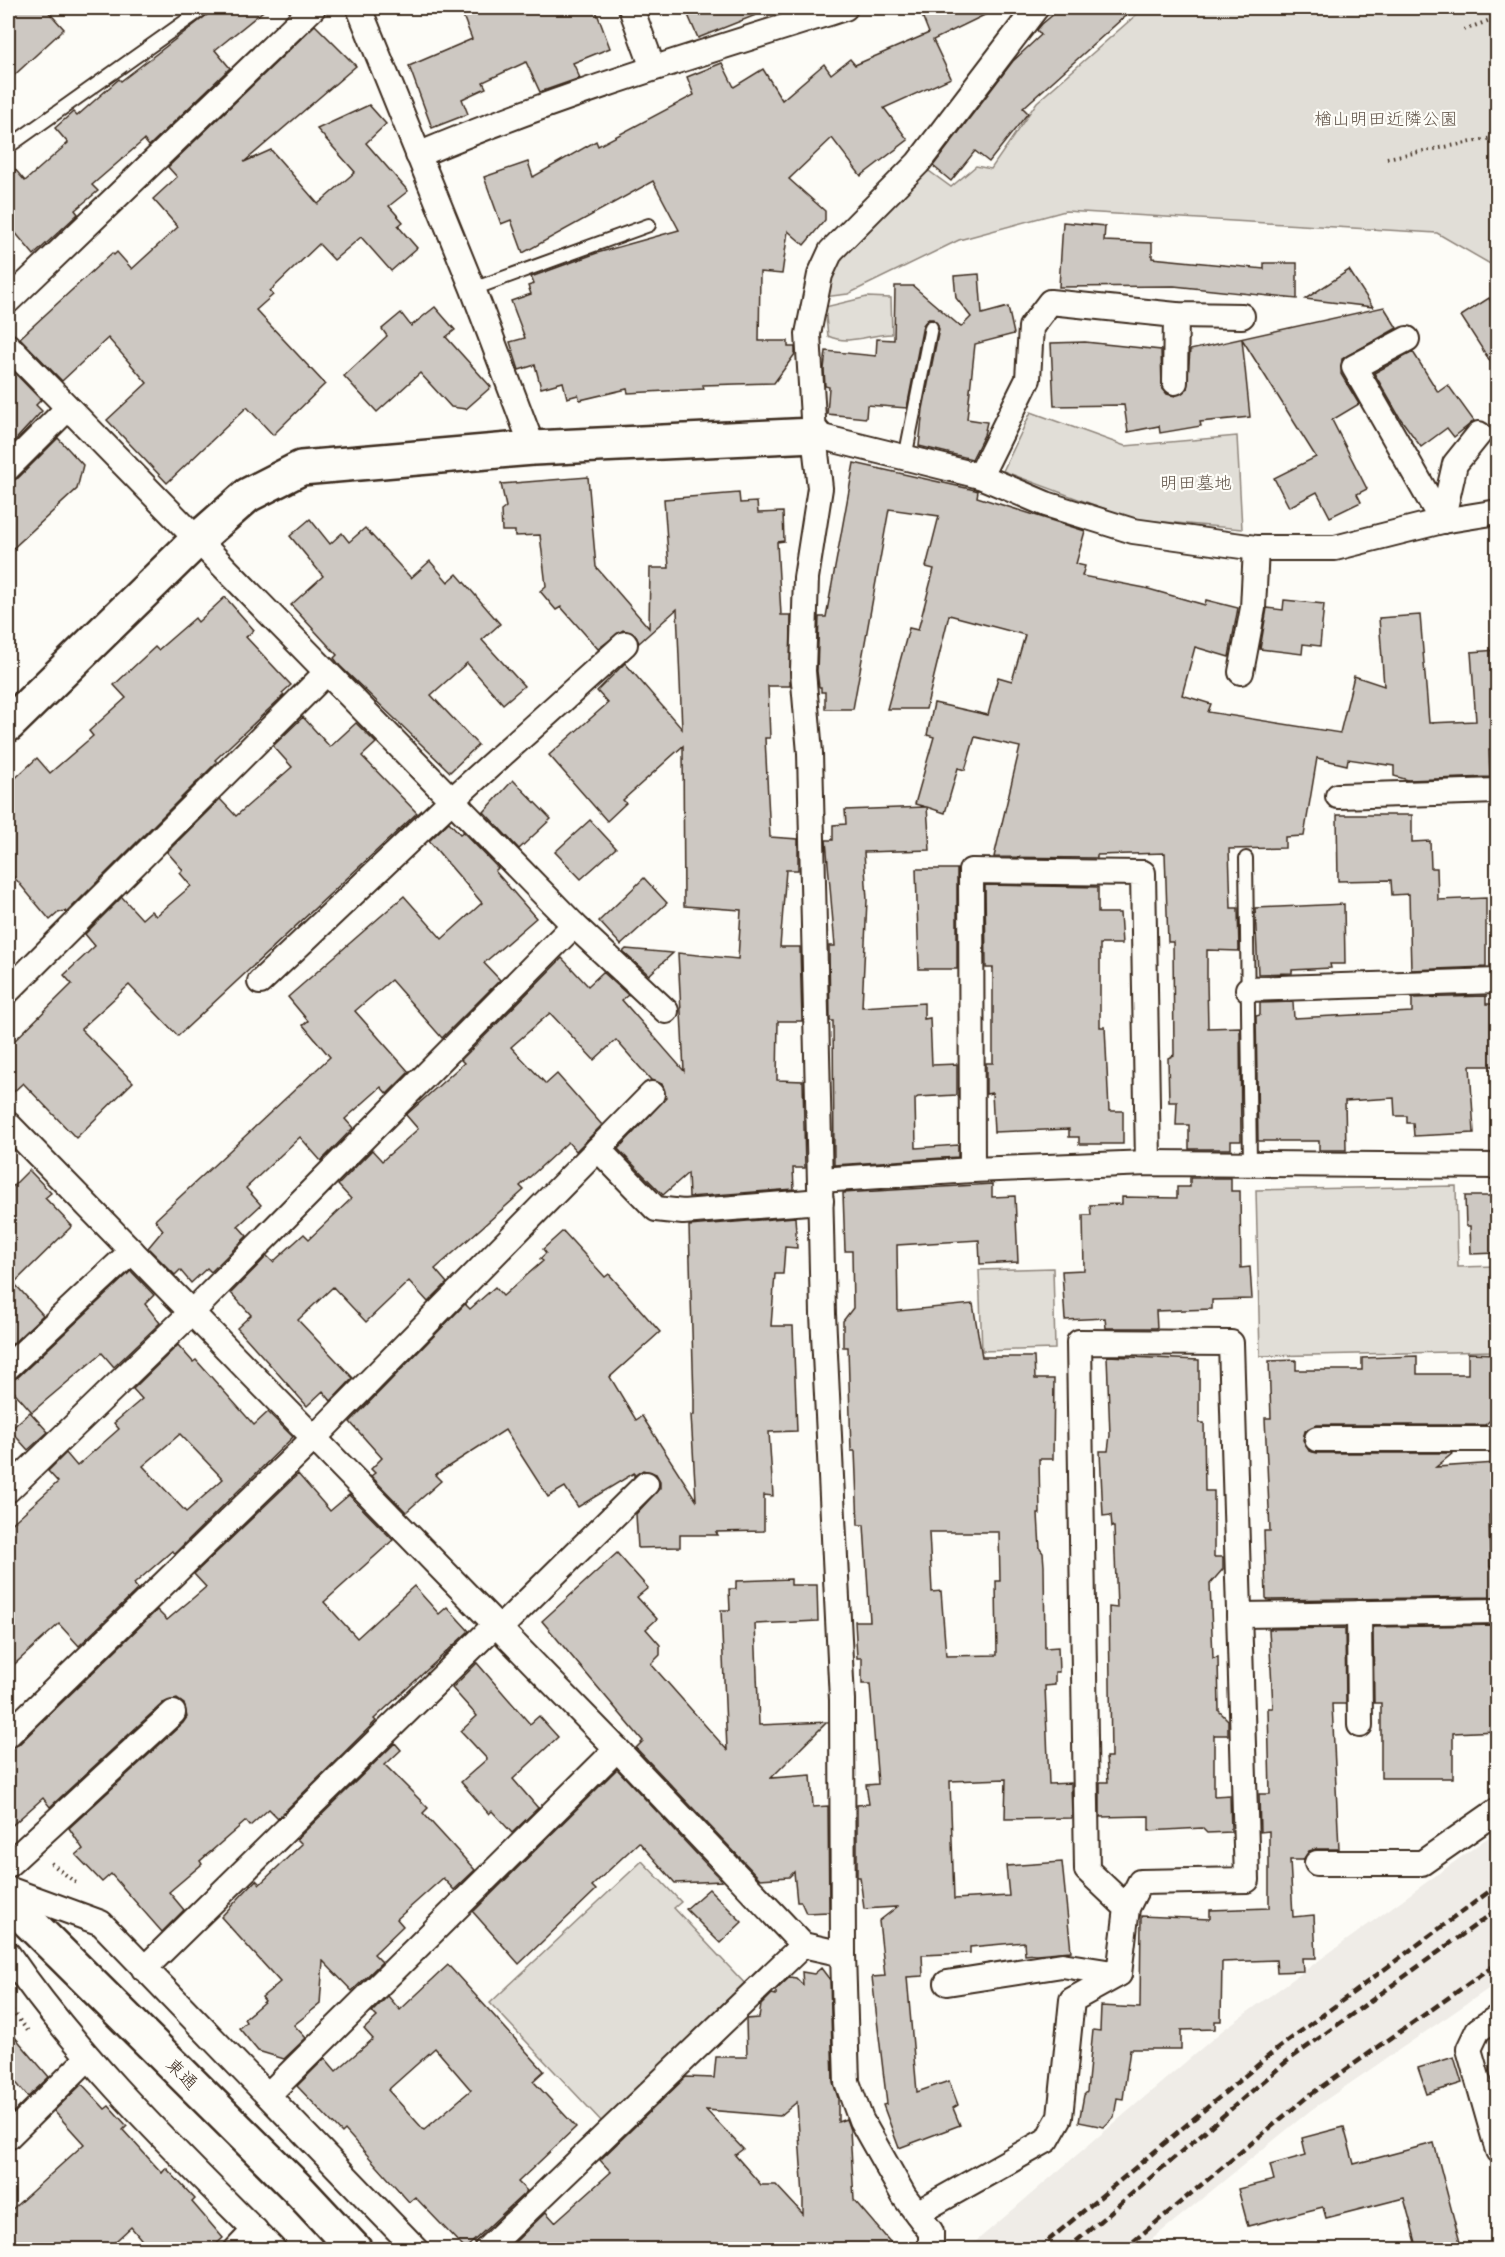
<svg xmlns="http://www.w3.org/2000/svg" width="1505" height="2257" font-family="Mynerve,'Klee One',sans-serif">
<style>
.built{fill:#efece7}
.green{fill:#e1ded7;stroke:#8e847a;stroke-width:1.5}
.building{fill:#cdc8c2;stroke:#3b2a1e;stroke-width:1.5;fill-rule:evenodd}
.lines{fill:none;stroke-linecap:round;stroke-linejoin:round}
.lane-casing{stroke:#3b2a1e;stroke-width:16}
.street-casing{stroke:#3b2a1e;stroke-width:28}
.secondary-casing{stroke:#3b2a1e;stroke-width:38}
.path{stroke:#3b2a1e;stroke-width:4;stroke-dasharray:1.5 4.5;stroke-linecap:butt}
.lane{stroke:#fdfcf7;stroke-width:12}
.street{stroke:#fdfcf7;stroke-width:24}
.secondary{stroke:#fdfcf7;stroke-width:33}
.rail{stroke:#3b2a1e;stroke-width:4.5;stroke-dasharray:9 4.5;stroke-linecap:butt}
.labels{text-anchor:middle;stroke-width:4.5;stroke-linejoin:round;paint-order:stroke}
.park-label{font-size:18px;fill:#64574c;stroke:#fdfcf7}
.street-label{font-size:18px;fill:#3b2a1e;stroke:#fdfcf7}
</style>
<rect width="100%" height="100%" fill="#fdfcf7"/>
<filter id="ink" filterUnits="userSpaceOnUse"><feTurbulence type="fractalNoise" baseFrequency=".0167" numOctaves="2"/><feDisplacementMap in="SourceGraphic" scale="12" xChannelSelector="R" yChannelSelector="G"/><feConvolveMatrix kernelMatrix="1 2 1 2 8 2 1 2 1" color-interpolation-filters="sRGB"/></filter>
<g filter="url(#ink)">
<polygon class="built" points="1497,1831 1497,1983 1311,2110 1140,2249 967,2249 1223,2030"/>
<g class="green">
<path d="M 1144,8 L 1497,8 L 1497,268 L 1437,233 L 1065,211 L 959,240 L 848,294 L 824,297 C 834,246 887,201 922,166 L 951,187 L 976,166 L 991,169 L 1037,102 Z"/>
<path d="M 867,297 L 891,298 L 892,334 C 869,334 850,346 828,336 L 825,307 Z"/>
<polygon points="1031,412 1125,446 1237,436 1242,529 1132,519 1003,471"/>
<polygon points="1456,1186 1458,1267 1497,1266 1497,1351 1260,1356 1256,1190"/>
<polygon points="1053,1268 1055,1349 982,1351 979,1270"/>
<polygon points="642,1861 681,1902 674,1908 748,1987 603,2123 490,2003"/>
</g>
<g class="building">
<polygon points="8,8 45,8 64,29 8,81"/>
<polygon points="216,8 267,8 215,50 230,68 149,146 144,140 92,185 98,191 75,210 78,214 34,255 8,224 8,161 25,181 68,143 55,128 73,112 77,116 119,79 121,81"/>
<polygon points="460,8 595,8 610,48 573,63 580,78 540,92 526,62 483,82 486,88 462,99 468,114 432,128 409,66 472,39"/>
<polygon points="685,8 771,8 771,9 698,38"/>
<polygon points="919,8 999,8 933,40 951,78 884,108 908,140 861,176 832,138 789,179 825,211 825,220 804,245 788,231 782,274 760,272 759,341 788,341 788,347 795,347 795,354 774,383 703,385 704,389 628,393 627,389 580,400 578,395 567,398 563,382 541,388 535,365 519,370 510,342 525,338 511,301 531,294 528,286 534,284 531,277 597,253 679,230 653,181 523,253 511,220 501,224 484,177 528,162 533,177 596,141 598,146 694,95 687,77 722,63 734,87 763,69 782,100 824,64 831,74 850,59 855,65 929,33"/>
<polygon points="1061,8 1134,8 1023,108 1028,113 989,162 975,151 951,181 933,166 1013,61 1041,35 1037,30 1042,24"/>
<polygon points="315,25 356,66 244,162 271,150 318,204 355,172 317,129 369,105 386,124 366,143 408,191 389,206 403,222 398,226 417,248 391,271 361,237 334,260 319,244 270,291 273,295 256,310 325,384 273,435 247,407 167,483 107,420 147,383 108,338 62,381 20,338 112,253 114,255 117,252 132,269 178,227 153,199 177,177 168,167"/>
<polygon points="1063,222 1105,226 1104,241 1152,243 1152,258 1264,269 1264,263 1297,263 1297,299 1174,286 1059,287"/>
<polygon points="1349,270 1373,307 1305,299"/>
<polygon points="979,274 982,314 1008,307 1014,334 975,344 967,419 987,422 984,435 972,459 919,446 923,409 939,329 933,319 928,319 923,325 907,408 867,405 866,418 827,414 829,387 825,386 824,369 826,351 876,356 877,339 894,340 895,286 913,286 961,327 971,317 956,298 954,276"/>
<polygon points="1489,298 1497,311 1497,372 1461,316"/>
<polygon points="435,307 455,330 446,337 491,387 466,409 451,407 420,373 377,412 344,376 387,336 382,329 401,313 411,326"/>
<polygon points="1384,307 1397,328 1342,359 1341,374 1359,404 1332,420 1367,489 1357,494 1361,502 1330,517 1317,492 1289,507 1274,478 1316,457 1242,339 1250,417 1200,422 1201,426 1160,433 1159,426 1128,432 1124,405 1054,406 1051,343 1085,342 1161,350 1162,388 1167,394 1175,396 1187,389 1190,350"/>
<polygon points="1413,352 1438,392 1448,385 1474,421 1454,437 1447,428 1421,447 1400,418 1374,373"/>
<polygon points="8,366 41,400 36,405 42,411 8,448"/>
<polygon points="58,438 83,465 77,489 8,553 8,482 18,478"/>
<polygon points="854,463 975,490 978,491 977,497 1085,531 1076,564 1085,566 1082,576 1145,588 1205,605 1206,600 1238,608 1229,657 1195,647 1182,695 1211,704 1208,712 1340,733 1354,676 1384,686 1379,618 1420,615 1429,723 1476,721 1471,652 1497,650 1497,750 1489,750 1490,777 1408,780 1394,776 1394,766 1348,759 1347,765 1317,758 1304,836 1285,837 1285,848 1229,849 1231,908 1238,908 1239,951 1207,950 1207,982 1208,1028 1240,1027 1241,1141 1231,1141 1231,1149 1189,1149 1189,1125 1176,1125 1177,1102 1169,1102 1168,1058 1174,1055 1173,942 1168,942 1165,853 1097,855 1097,858 994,857 1020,747 975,737 965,770 958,768 945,813 927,807 930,850 864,852 867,900 862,1007 924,1003 924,1019 930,1018 932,1065 957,1064 957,1095 918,1097 915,1099 916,1148 958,1145 958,1157 834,1165 833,1021 830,1021 829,946 835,946 826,840 833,840 833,825 846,824 845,810 926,807 915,804 934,737 927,735 934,703 988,715 998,677 1012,681 1025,635 949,615 926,709 887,709 909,628 918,630 934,569 926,567 939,516 889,509 853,709 825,709 825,692 821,692 821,687 819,687 817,671 819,617 826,617"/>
<polygon points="588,477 596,567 649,628 650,568 669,568 664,499 739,493 740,503 757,502 758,513 783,512 784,541 777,542 781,615 791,615 790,686 768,686 770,738 765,738 770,837 798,839 798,870 786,870 780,947 800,947 802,1021 778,1021 777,1080 803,1081 805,1168 793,1168 794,1189 689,1197 688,1173 663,1195 618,1149 666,1098 662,1084 651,1080 616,1040 594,1060 550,1013 511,1047 546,1084 557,1074 602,1125 576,1151 568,1142 520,1186 524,1190 435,1269 447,1283 428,1302 409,1281 366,1322 333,1287 298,1320 353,1378 331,1401 323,1391 307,1406 237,1328 251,1315 231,1293 267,1256 273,1262 304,1234 309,1239 351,1199 338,1185 372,1150 382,1161 418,1129 406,1115 464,1063 461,1060 562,958 588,986 603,972 628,995 622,1000 684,1071 678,953 738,959 741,910 684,906 683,746 623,800 626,803 607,821 549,755 608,703 597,691 625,663 682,729 677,609 639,643 635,634 623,630 598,649 561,607 556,610 540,591 546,586 540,535 515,536 515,531 502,531 501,511 506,507 501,484"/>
<polygon points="310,519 330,544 342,533 349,542 365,528 411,578 430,561 448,582 457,574 500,624 482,640 524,686 503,704 467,663 431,695 478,745 450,772 340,666 334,658 337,655 291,605 323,576 290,536"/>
<polygon points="225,597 254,630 246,637 291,685 282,693 284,695 215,760 217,762 66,913 65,911 58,913 50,920 8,870 8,785 37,758 50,773 93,736 89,731 126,698 114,685 155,647 158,650 195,618 198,622"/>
<polygon points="1284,600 1324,604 1320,646 1303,644 1302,654 1260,649 1267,608 1283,610"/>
<polygon points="303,717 330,747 356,723 376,743 362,756 417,813 178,1036 129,985 81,1029 133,1082 76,1138 23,1083 8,1097 8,1047 72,984 64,975 95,946 85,934 122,897 142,919 151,911 156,916 191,886 180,873 183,870 167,852 220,799 236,816 292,767 273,746"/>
<polygon points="513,780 551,819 519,849 484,812"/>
<polygon points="1337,815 1412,815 1412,842 1430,841 1431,868 1437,868 1438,900 1486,898 1486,967 1411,970 1409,894 1392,895 1391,880 1338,881"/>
<polygon points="590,820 616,848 581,879 555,852"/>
<polygon points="449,822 460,834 463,832 498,868 495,871 536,918 484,963 500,980 442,1038 391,980 355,1011 409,1072 387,1094 381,1087 345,1119 353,1128 321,1161 300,1137 246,1188 261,1205 238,1226 247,1236 211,1272 207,1268 191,1283 180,1270 175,1275 148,1248 163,1230 155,1220 330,1057 303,1025 308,1021 288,997 404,896 442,939 482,903 429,841"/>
<polygon points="916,869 957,869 957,969 919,969"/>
<polygon points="644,878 667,903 621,945 599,921"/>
<polygon points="985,885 1098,887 1098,913 1120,913 1122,944 1100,944 1100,1027 1105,1027 1109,1111 1123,1111 1123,1144 1079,1144 1079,1137 1069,1137 1069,1129 994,1132 992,1093 986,1094 986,1063 993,1063 993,968 986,968"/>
<polygon points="1344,904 1345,964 1330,964 1331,968 1292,970 1292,973 1258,974 1255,908"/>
<polygon points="626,949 673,953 649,975 623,952"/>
<polygon points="1486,996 1486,1004 1497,1004 1497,1066 1470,1066 1474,1133 1414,1136 1413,1123 1407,1123 1407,1116 1395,1116 1394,1098 1345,1101 1346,1150 1319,1150 1319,1141 1258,1141 1256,1016 1260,1015 1260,1003 1293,1002 1294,1018 1412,1012 1412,998"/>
<polygon points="29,1170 51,1193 45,1198 72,1226 14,1283 43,1315 8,1348 8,1191"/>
<polygon points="1190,1178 1231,1178 1231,1191 1240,1191 1241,1268 1250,1267 1252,1299 1212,1300 1212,1309 1156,1311 1157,1328 1106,1328 1105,1318 1065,1320 1062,1271 1084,1270 1083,1215 1091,1215 1090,1205 1122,1204 1122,1197 1177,1198 1177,1187 1190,1187"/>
<path d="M 992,1184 L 992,1197 L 1015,1196 L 1018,1262 L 980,1264 L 979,1240 L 897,1245 L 898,1311 L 973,1304 L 982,1357 L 1034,1357 L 1035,1379 L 1054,1379 L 1053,1459 L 1039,1459 L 1040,1514 L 1038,1514 L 1040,1549 L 1043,1553 L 1044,1566 L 1045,1648 L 1058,1647 L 1059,1672 L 1055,1672 L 1055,1685 L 1045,1686 L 1049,1784 L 1071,1783 L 1072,1818 L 1005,1819 L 1006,1779 L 950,1781 L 954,1899 L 1009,1896 L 1006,1866 L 1062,1862 L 1071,1951 L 1025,1955 L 1024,1942 L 970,1947 L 970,1953 L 922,1955 L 923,1976 L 907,1977 L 917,2092 L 949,2081 L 958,2105 L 953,2108 L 960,2125 L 899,2148 L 883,2105 L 887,2104 L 872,1977 L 885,1976 L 879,1921 L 897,1907 L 864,1909 L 860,1877 L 857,1877 L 857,1805 L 869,1804 L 866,1785 L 878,1784 L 870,1684 L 862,1684 L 862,1658 L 857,1658 L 855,1621 L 870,1621 L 864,1525 L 858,1525 L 855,1451 L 851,1451 L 848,1347 L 843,1347 L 843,1321 L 853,1308 L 852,1251 L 845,1251 L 843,1193 ZM 929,1532 L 999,1532 L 1000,1581 L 996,1581 L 997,1655 L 946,1656 L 941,1591 L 932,1592 Z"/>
<polygon points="1465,1196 1497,1196 1497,1253 1471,1254 1470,1226 1466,1226"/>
<polygon points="795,1217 797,1248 785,1247 783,1274 775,1274 771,1326 793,1326 797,1431 769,1432 773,1496 764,1495 764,1531 716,1532 718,1535 680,1535 680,1547 638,1548 636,1514 660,1488 660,1481 656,1474 643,1470 634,1476 634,1473 578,1507 565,1487 548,1497 505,1430 435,1475 441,1481 406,1512 371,1476 375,1473 371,1469 382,1458 350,1422 465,1304 470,1309 495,1287 503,1296 543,1261 540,1259 546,1253 543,1249 563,1231 605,1277 609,1274 660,1332 610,1377 636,1420 642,1416 696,1500 691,1415 694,1415 694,1400 689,1226"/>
<polygon points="131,1271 154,1295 145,1304 160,1323 114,1367 102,1353 32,1412 8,1385 8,1381 18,1377"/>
<path d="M 178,1345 L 193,1362 L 196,1360 L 254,1425 L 268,1412 L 293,1437 L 175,1553 L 172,1551 L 134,1584 L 138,1589 L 79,1646 L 59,1624 L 8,1670 L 8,1527 L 58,1482 L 48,1471 L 66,1453 L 77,1466 L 119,1429 L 114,1423 L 142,1399 L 133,1389 ZM 180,1434 L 223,1479 L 186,1512 L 143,1466 Z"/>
<polygon points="1468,1353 1497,1354 1497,1414 1485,1425 1317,1425 1305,1431 1303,1440 1309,1451 1317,1453 1453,1453 1436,1467 1496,1463 1497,1514 1489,1515 1490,1567 1497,1567 1497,1597 1268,1600 1266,1598 1264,1531 1270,1531 1265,1418 1271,1418 1269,1361 1296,1360 1296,1370 1362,1370 1362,1358 1417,1356 1417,1374 1468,1374"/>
<polygon points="1107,1356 1199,1360 1199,1423 1204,1423 1205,1491 1214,1491 1214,1557 1223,1557 1223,1569 1210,1584 1213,1658 1218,1657 1219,1711 1228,1720 1228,1735 1214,1735 1214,1796 1230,1795 1231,1832 1207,1833 1202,1828 1149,1831 1149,1816 1100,1817 1100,1782 1108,1782 1106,1757 1111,1757 1109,1607 1117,1608 1114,1527 1112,1527 1111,1515 1103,1516 1100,1451 1108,1451 1110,1435"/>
<polygon points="30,1412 48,1432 28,1450 10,1430"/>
<polygon points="298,1474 330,1511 349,1495 393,1540 324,1602 357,1638 414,1586 439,1614 447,1607 469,1631 374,1719 376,1721 278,1818 269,1809 250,1826 246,1821 200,1861 202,1864 169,1892 184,1910 162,1932 111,1874 102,1882 76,1855 83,1849 69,1828 183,1723 187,1717 184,1704 177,1699 163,1703 50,1807 43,1798 8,1829 8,1749 18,1745 157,1610 167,1620 206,1587 194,1574"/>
<polygon points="617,1553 648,1588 637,1597 657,1619 646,1629 660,1645 660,1655 651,1664 727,1750 721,1610 730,1610 729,1589 736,1589 736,1581 791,1579 791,1585 817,1585 818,1621 755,1624 759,1725 827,1722 771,1778 811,1775 813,1807 828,1806 829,1912 806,1913 801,1902 797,1902 794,1872 789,1877 760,1879 636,1748 643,1741 542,1621"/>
<polygon points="1497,1625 1497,1731 1453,1733 1453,1778 1381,1778 1381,1703 1374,1703 1373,1627"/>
<polygon points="1345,1628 1346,1704 1332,1704 1339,1849 1316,1849 1309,1851 1303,1860 1290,1860 1293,1917 1314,1915 1316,1958 1302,1958 1303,1971 1277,1972 1276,1960 1222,1962 1221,2021 1215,2021 1215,2029 1181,2030 1181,2049 1130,2049 1123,2099 1117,2098 1114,2117 1104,2127 1079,2122 1084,2095 1087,2092 1093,2030 1100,2031 1101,2006 1140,2008 1141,1916 1210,1919 1210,1910 1269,1908 1269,1831 1260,1832 1259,1794 1270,1794 1268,1708 1273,1708 1269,1629"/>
<polygon points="477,1663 530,1724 539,1716 558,1737 513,1779 538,1808 512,1833 492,1811 489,1814 461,1782 487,1759 461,1731 477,1716 452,1688"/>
<polygon points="395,1743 401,1750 385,1765 428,1808 423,1813 475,1870 454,1890 443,1878 397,1919 403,1926 374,1954 382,1962 352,1991 323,1961 320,2004 294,2025 306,2038 284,2059 258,2051 239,2028 246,2022 244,2019 265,2001 262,1997 280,1982 221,1917 256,1880 260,1884 302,1844 297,1839"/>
<polygon points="617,1769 722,1881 675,1883 639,1842 592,1886 596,1890 519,1964 473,1912"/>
<polygon points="709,1889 742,1922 720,1943 686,1909"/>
<path d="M 448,1965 L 544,2071 L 533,2081 L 576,2127 L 518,2182 L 527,2191 L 465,2249 L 415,2197 L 409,2202 L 345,2130 L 342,2133 L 297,2086 L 325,2058 L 336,2071 L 373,2039 L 364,2029 L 377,2017 L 372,2012 L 388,1996 L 400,2010 ZM 435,2048 L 471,2090 L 424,2130 L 388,2090 Z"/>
<path d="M 821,1968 L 830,1980 L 833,2082 L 838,2098 L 838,2122 L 846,2119 L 850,2130 L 854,2200 L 897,2250 L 519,2250 L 514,2243 L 546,2212 L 555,2222 L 611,2172 L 600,2160 L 686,2077 L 714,2078 L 716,2057 L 747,2057 L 746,2019 L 759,2018 L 761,2005 L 772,1994 L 776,1995 L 776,1990 L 790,1977 L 796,1978 L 803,1985 L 802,1972 L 814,1974 ZM 797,2102 L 803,2197 L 803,2214 L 776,2185 L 761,2185 L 735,2155 L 743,2149 L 706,2110 L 780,2116 Z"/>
<polygon points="8,2029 49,2077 28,2097 8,2073"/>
<polygon points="1454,2057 1462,2083 1427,2094 1418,2068"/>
<polygon points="82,2084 105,2109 109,2106 127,2126 123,2130 162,2173 166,2168 195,2199 192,2202 223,2238 210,2250 150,2250 131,2227 106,2250 8,2250 8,2213 84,2144 54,2111"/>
<polygon points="1344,2127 1354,2164 1434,2143 1462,2250 1418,2250 1404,2198 1326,2218 1323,2207 1248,2226 1238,2189 1274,2180 1270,2165 1306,2155 1302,2138"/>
</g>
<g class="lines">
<g class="lane-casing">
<g id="lane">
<polyline points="8,147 204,8"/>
<polyline points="473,289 649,225"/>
<polyline points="905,458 931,327"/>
<polyline points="1246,858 1250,1163"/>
</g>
</g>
<g class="street-casing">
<g id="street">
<polyline points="359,8 473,289 533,448"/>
<polyline points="631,8 653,68"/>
<path d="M 418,155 C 557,96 702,53 845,8"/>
<polyline points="8,301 313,8"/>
<polyline points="1407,339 1354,367 1442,521"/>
<polyline points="8,346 574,925 191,1313 8,1490"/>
<polyline points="1175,382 1176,315"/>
<polyline points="814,435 980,476 1046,504 1133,531 1256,548 1335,548 1442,521 1498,512"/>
<polyline points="8,468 67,409"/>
<polyline points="980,476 1028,379 1031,327 1050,302 1176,315 1242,316"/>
<polyline points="1442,521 1455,464 1479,434"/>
<polyline points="1241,672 1253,608 1256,548"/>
<polyline points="1338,796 1498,791"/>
<polyline points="574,925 666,1011"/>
<polyline points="260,982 453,799 625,644"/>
<polyline points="1248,989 1498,981"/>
<polyline points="8,991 326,673"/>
<polyline points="8,1124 617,1749 803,1945 843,1954"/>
<polyline points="598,1149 656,1209 683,1212 821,1201"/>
<polyline points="972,1170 971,871 1143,873 1148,1163"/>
<polyline points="820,1180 972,1170 1148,1163 1498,1166"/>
<polyline points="8,1367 132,1251"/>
<polyline points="1317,1439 1498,1439"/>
<polyline points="1359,1613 1360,1725"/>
<polyline points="1239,1615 1498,1611"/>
<polyline points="499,1629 646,1484"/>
<polyline points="8,1735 313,1439 652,1094"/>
<polyline points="1317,1863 1422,1863 1498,1810"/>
<polyline points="8,1865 173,1713"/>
<polyline points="8,1889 101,1923 417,2250"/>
<path d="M 8,1954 C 83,2063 181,2156 274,2250"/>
<polyline points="144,1969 495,1625"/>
<polyline points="947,1983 1062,1965 1119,1974"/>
<polyline points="1498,2017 1478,2030 1469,2049 1498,2151"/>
<polyline points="268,2095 617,1749"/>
<polyline points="8,2137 88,2058"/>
<polyline points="917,2213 1047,2140 1060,2117 1072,2000 1119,1974 1127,1908 1087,1870 1079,1342 1231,1343 1247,1880 1140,1882 1127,1908"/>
<polyline points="236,2250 255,2230"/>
<polyline points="486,2250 803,1945"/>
<polyline points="931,2250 931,2232 904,2196 861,2120 847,2082 843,1954 842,1700 823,1314 810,753 803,671 806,578 820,488 814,435 808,334 820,275 831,251 918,163 1036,8"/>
</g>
</g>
<g class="secondary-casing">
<g id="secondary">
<polyline points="8,725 197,540 248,495 301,468 533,448 814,435"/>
<polyline points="8,1901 298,2189 355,2250"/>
</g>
</g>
<g class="path">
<polyline points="1464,30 1498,17"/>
<polyline points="1387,158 1498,137"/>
<polyline points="51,1863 76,1883"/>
<polyline points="8,2006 28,2031"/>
</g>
<use href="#lane" class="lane"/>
<use href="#street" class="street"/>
<use href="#secondary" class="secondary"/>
<g class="rail">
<polyline points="1037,2250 1277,2049 1498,1885"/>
<polyline points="1066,2250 1286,2062 1498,1909"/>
<polyline points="1123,2250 1307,2097 1498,1963"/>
</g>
</g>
</g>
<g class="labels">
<g class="park-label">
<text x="1386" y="125">楢山明田近隣公園</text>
<text x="1196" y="489">明田墓地</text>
</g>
<g class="street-label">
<text transform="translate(182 2074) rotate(45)" y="6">東通</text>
</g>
</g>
<rect width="1505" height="2257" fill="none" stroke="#fdfcf7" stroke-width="30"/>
<rect x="15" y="15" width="1475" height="2227" fill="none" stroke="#3b2a1e" stroke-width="2" filter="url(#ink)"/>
</svg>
